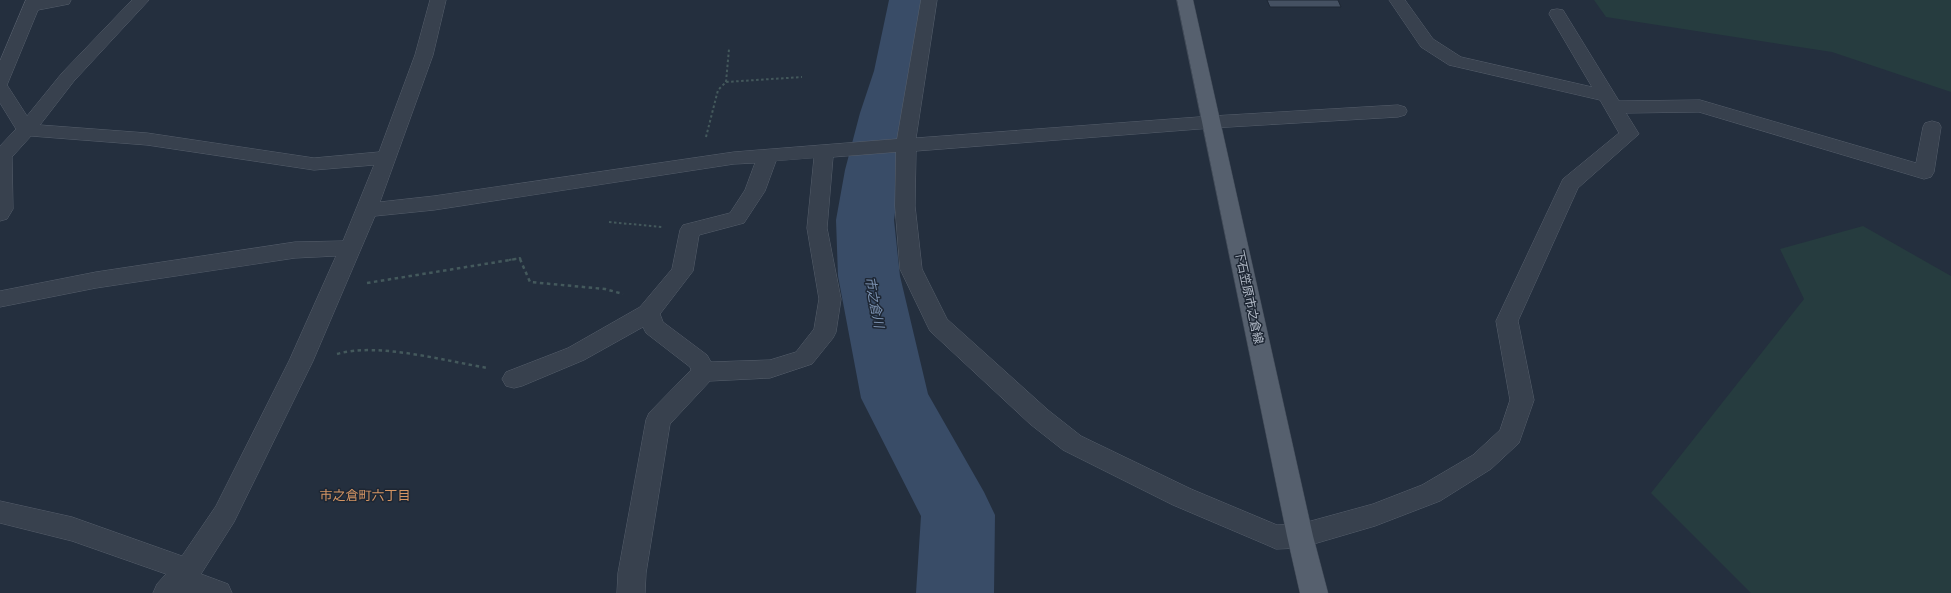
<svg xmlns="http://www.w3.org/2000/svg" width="1951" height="593" font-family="'Golos Text','Noto Sans JP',sans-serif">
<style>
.green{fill:#263c3f}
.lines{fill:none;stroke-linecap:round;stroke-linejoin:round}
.river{fill:#394c67;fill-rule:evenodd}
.building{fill:#455162;stroke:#1f2835}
.minor-casing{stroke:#565f6c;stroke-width:1}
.major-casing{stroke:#414a57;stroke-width:1}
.path-far1{stroke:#44595c;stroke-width:2;stroke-dasharray:2.5 2.5;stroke-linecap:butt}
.path{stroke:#44595c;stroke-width:2.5;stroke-dasharray:3.5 3.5;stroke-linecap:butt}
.minor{fill:#38414e;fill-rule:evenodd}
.major{fill:#56606e;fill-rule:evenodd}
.labels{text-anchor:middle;stroke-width:3;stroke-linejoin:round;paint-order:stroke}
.street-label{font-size:12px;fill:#b4bcc9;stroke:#1d2633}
.water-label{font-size:13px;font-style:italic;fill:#7c92b1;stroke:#1d2633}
.neighbourhood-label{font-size:13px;fill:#d59563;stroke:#1d2633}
</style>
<rect width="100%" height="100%" fill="#242f3e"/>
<g class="green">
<polygon points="1594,0 1951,0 1951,92 1832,52 1606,17"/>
<polygon points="1863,226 1951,276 1951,593 1751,593 1651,493 1804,299 1780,249"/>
</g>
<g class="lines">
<polygon class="river" points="889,0 937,0 926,71 914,113 901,170 894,220 900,276 928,394 984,492 995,515 994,593 916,593 921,516 861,398 838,276 836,220 845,170 860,113 874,71"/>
</g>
<polygon class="building" points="1267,0 1338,0 1341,7 1270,7"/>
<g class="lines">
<g class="minor-casing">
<path id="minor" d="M 26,0 L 71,0 L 69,4 L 38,10 L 7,85 L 27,116 L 62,73 L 132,0 L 149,0 L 74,81 L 40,125 L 147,133 L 314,158 L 379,152 L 415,55 L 430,0 L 446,0 L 433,55 L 380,202 L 434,196 L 734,152 L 897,139 L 921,0 L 937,0 L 916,138 L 1212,116 L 1398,105 L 1405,107 L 1407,111 L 1405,115 L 1398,117 L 1212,128 L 916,151 L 915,206 L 922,269 L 947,319 L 1048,410 L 1081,436 L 1191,489 L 1277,525 L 1300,524 L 1373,504 L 1422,485 L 1473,455 L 1500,430 L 1510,400 L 1496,321 L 1563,179 L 1619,133 L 1600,100 L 1449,65 L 1421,47 L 1389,0 L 1405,0 L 1433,39 L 1461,57 L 1592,87 L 1549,14 L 1551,10 L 1557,9 L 1563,10 L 1619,101 L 1700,100 L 1916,163 L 1923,127 L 1925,123 L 1932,121 L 1939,123 L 1941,127 L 1934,172 L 1931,177 L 1924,179 L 1699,112 L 1626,113 L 1639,134 L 1578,188 L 1518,321 L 1534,400 L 1519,443 L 1491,469 L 1440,501 L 1375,526 L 1300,548 L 1276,549 L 1267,545 L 1173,505 L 1063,450 L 1030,424 L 930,331 L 927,325 L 900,269 L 895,206 L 896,152 L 833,157 L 827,228 L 841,299 L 836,332 L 833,338 L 812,364 L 770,378 L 710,381 L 670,424 L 646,573 L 645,593 L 617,593 L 618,573 L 646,420 L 649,413 L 691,370 L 690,367 L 646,333 L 643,327 L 584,360 L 522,386 L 514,388 L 506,386 L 502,379 L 506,372 L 568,348 L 640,307 L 672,269 L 680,230 L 683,225 L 730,213 L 745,190 L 755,163 L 734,164 L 434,210 L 375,216 L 313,361 L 234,522 L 201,574 L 228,584 L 232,593 L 153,593 L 157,584 L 166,574 L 72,541 L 0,523 L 0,501 L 72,517 L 182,556 L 216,506 L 289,361 L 336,256 L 295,258 L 96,288 L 0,307 L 0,291 L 96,272 L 295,242 L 343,241 L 374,165 L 314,170 L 147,145 L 31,136 L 12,157 L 13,209 L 7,219 L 0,221 L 0,146 L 16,129 L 0,103 L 0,61 ZM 814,158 L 807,228 L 819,299 L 814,329 L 796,352 L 770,360 L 711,362 L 707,355 L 663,322 L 660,314 L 693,271 L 699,235 L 744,223 L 765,191 L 776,161 Z"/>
</g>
<g class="major-casing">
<polygon id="major" points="1177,0 1193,0 1313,536 1328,593 1300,593 1287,536"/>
</g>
<g class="path-far1">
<polyline points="726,82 729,49"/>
<polyline points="706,137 718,90 726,82 802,77"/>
<polyline points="609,222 662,227"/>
<polyline points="509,260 520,258 521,260"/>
</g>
<g class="path">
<polyline points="520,259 530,282 605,289 623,294"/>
<polyline points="367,283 516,259"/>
<path d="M 337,354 C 378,342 445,361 488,368"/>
</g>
<use href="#minor" class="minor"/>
<use href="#major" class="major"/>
</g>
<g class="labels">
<g class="street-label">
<text transform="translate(1249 297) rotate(78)" y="4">下石笠原市之倉線</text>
</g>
<g class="water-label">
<text transform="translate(875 302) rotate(79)" y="5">市之倉川</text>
</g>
<g class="neighbourhood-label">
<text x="365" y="500">市之倉町六丁目</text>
</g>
</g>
</svg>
